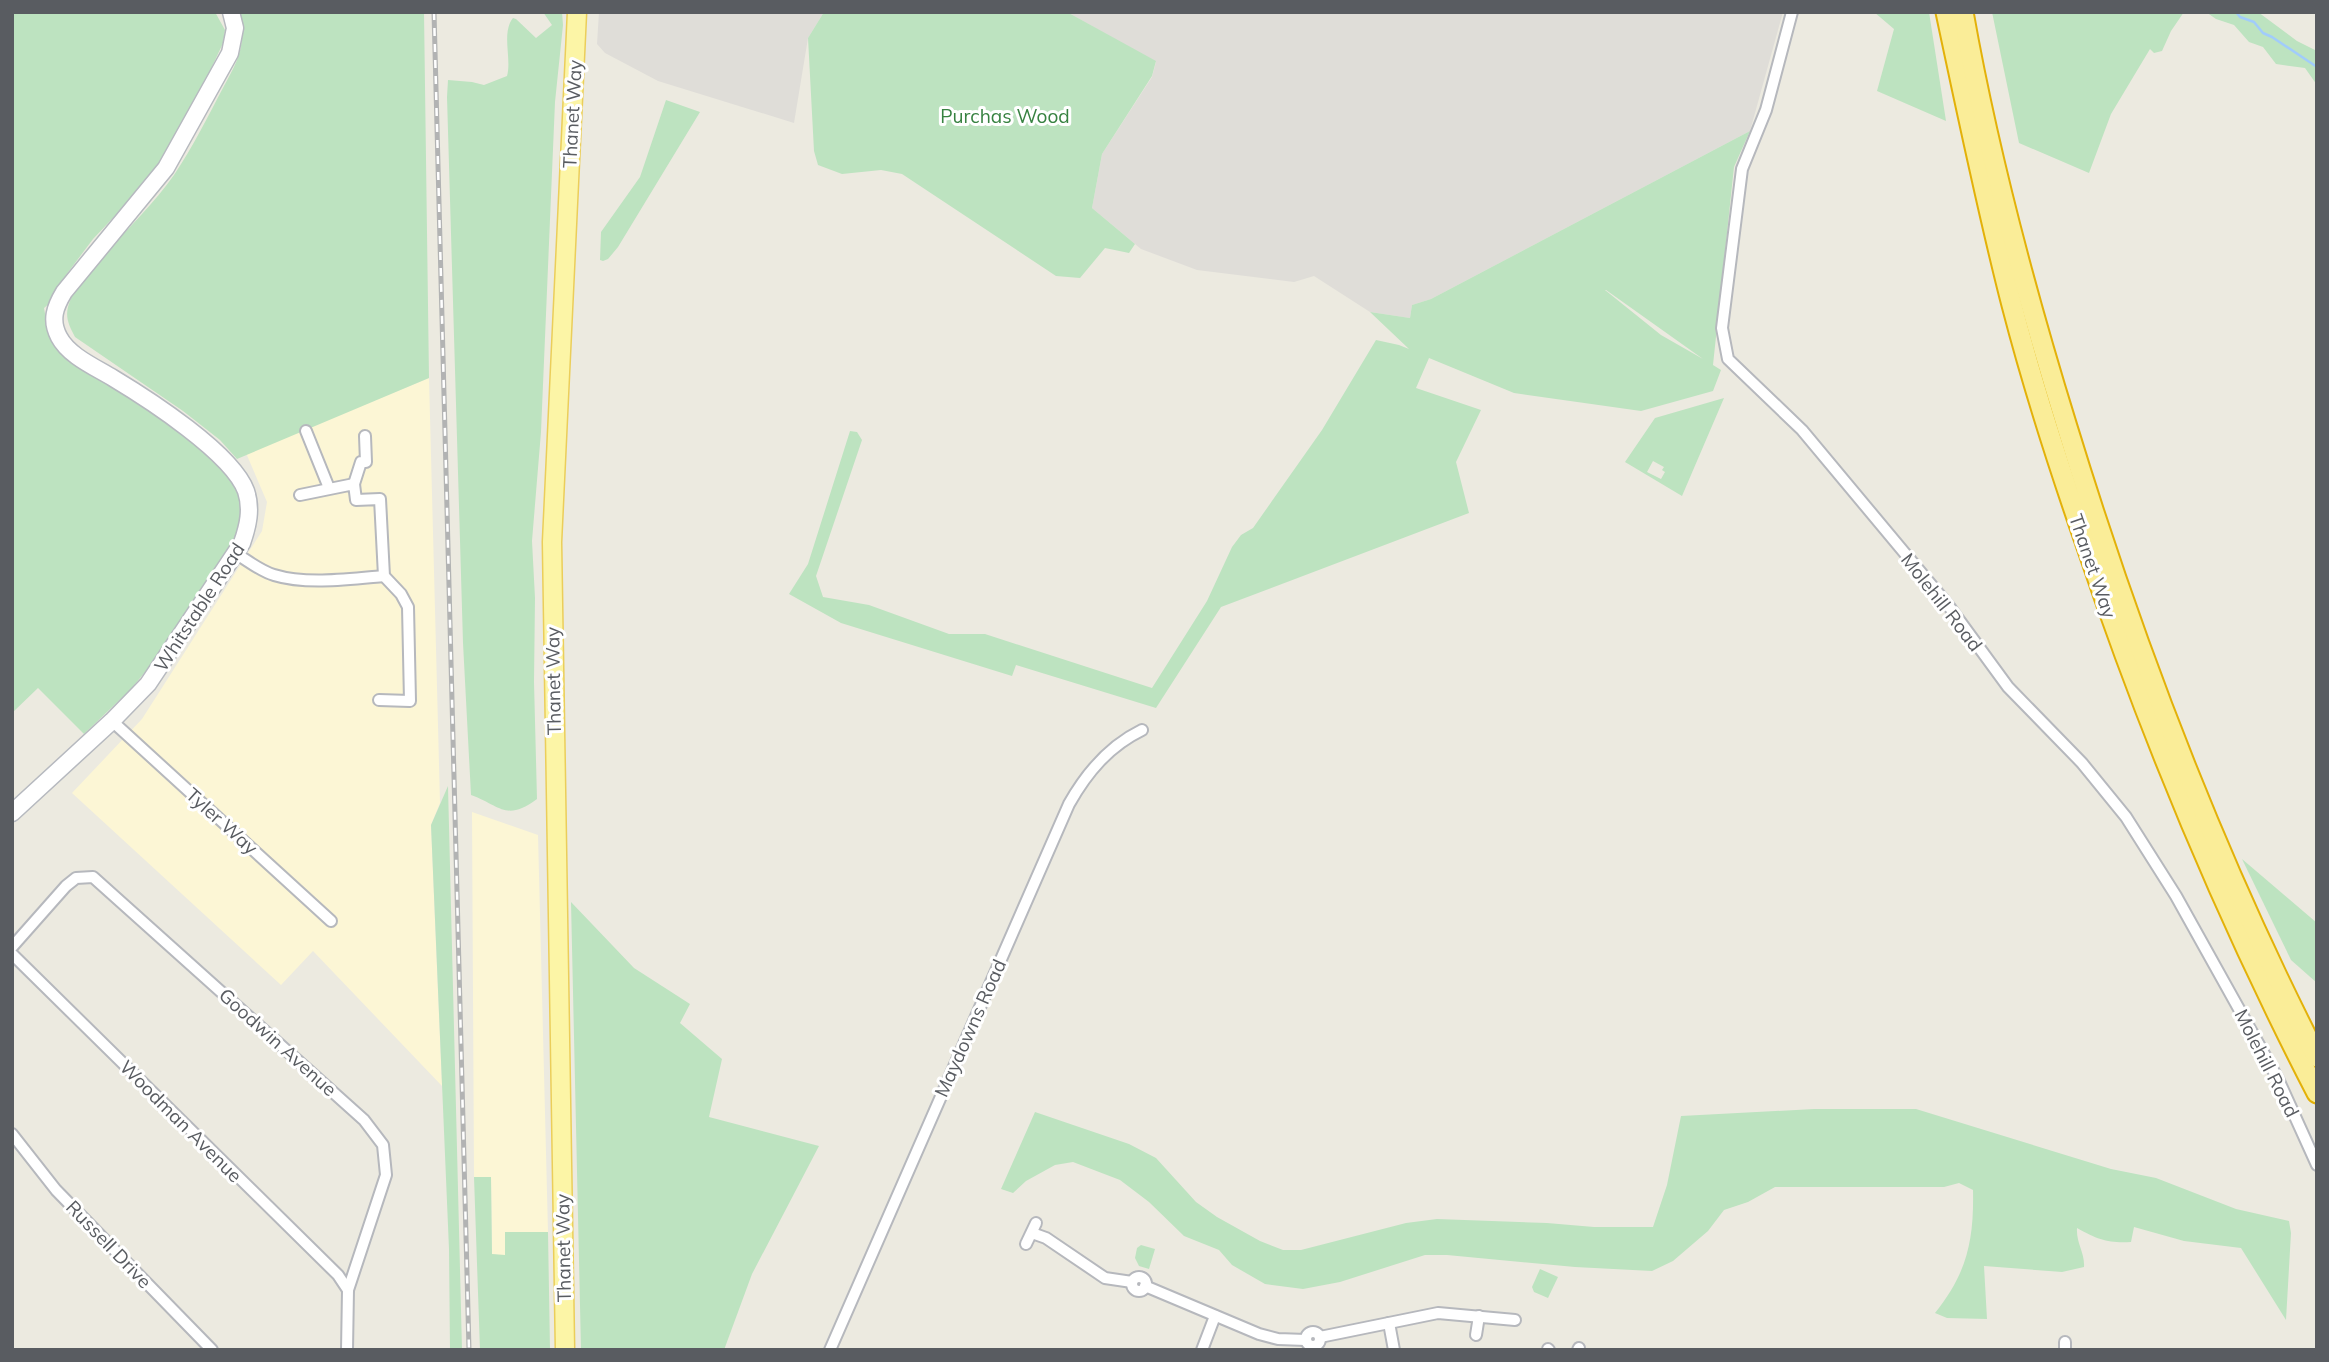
<svg xmlns="http://www.w3.org/2000/svg" width="2329" height="1362" font-family="Mulish,sans-serif">
<style>
.commercial{fill:#fcf6d5}
.industrial{fill:#dfddd8}
.green{fill:#bde3c0;fill-rule:evenodd}
.lines{fill:none;stroke-linecap:round;stroke-linejoin:round}
.stream{stroke:#a1ccfb;stroke-width:2.5}
.minor-casing{stroke:#b6b8bd;stroke-width:14}
.secondary-casing{stroke:#b6b9bf;stroke-width:19}
.primary-casing{stroke:#ebce5a;stroke-width:21}
.trunk-casing{stroke:#e3b109;stroke-width:23}
.minor{stroke:#fff;stroke-width:10}
.secondary{stroke:#fff;stroke-width:16}
.primary{stroke:#fcf5a6;stroke-width:18}
.trunk{stroke:#faed98;stroke-width:19}
.rail-casing{stroke:#b2b3b3;stroke-width:5}
.rail{stroke:#fff;stroke-width:2.5;stroke-dasharray:8;stroke-linecap:butt}
.labels{text-anchor:middle;stroke-width:6;stroke-linejoin:round;paint-order:stroke}
.street-label{font-size:19px;fill:#595c61;stroke:#fff}
.park-label{font-size:19px;fill:#378241;stroke:#fff}
</style>
<rect width="100%" height="100%" fill="#eceae0"/>
<g class="commercial">
<polygon points="429,378 440,803 431,825 442,1086 313,951 281,985 72,793 142,719 262,531 267,502 246,453"/>
<polygon points="472,812 538,835 548,1232 506,1232 505,1256 492,1254 491,1177 474,1177"/>
</g>
<g class="industrial">
<polygon points="599,12 824,12 808,38 794,123 658,81 605,53 597,44"/>
<polygon points="1067,12 1783,12 1750,131 1431,299 1412,305 1410,318 1370,312 1314,276 1294,282 1197,270 1141,249 1092,208 1102,154 1152,77 1156,62"/>
</g>
<g class="green">
<polygon points="12,12 215,12 225,30 223,43 198,97 163,159 146,183 93,239 66,275 51,302 44,308 48,330 182,430 229,472 240,490 243,510 238,531 227,552 150,666 131,689 84,734 38,688 12,713"/>
<path d="M 236,12 L 424,12 L 429,378 L 237,459 L 220,440 L 183,411 L 75,337 C 70,327 65,319 68,307 C 72,290 87,276 97,263 C 121,235 154,204 174,175 C 193,147 208,116 224,86 C 238,60 249,41 236,12 Z"/>
<path d="M 543,12 L 562,12 L 563,25 L 555,102 L 541,432 L 532,541 L 535,598 L 534,682 L 537,799 C 506,822 501,806 471,795 L 463,643 L 447,97 L 448,80 L 472,82 L 484,85 L 507,76 C 512,59 501,33 513,18 L 516,19 L 536,38 L 552,25 Z"/>
<polygon points="824,12 1067,12 1156,61 1152,76 1102,154 1092,208 1135,244 1129,253 1105,248 1080,278 1056,276 902,174 881,170 842,174 818,165 814,151 808,38"/>
<polygon points="1874,12 1929,12 1946,121 1877,91 1894,29"/>
<polygon points="1992,12 2184,12 2171,31 2162,51 2154,53 2150,49 2111,114 2089,173 2019,143"/>
<polygon points="2206,12 2258,12 2297,41 2317,51 2317,85 2305,68 2276,64 2263,47 2249,42 2234,25 2216,19"/>
<polygon points="666,100 700,112 618,247 608,259 603,261 600,260 601,232 640,177"/>
<path d="M 1750,131 L 1734,167 L 1713,365 L 1721,370 L 1713,391 L 1641,411 L 1514,393 L 1429,358 L 1416,388 L 1481,410 L 1456,462 L 1469,513 L 1221,607 L 1156,708 L 1016,665 L 1012,676 L 841,623 L 789,594 L 808,564 L 850,431 L 857,432 L 862,440 L 816,576 L 823,597 L 869,605 L 949,634 L 985,634 L 1152,688 L 1207,601 L 1232,547 L 1241,535 L 1253,528 L 1322,430 L 1376,340 L 1399,345 L 1409,349 L 1370,312 L 1410,318 L 1412,305 L 1431,299 ZM 1605,290 L 1606,290 L 1703,359 L 1661,335 Z"/>
<path d="M 1724,398 L 1682,496 L 1625,462 L 1655,418 ZM 1653,461 L 1664,467 L 1662,470 L 1665,472 L 1661,479 L 1647,472 Z"/>
<polygon points="448,786 462,1350 450,1350 449,1249 431,825"/>
<polygon points="2242,859 2317,923 2317,983 2291,960"/>
<polygon points="571,902 634,968 690,1004 680,1023 722,1059 709,1117 819,1146 752,1274 724,1350 581,1350"/>
<path d="M 1814,1109 L 1916,1109 L 2111,1169 L 2156,1178 L 2236,1209 L 2289,1221 L 2291,1233 L 2286,1320 L 2241,1248 L 2184,1241 L 2134,1227 L 2131,1242 C 2107,1243 2099,1240 2077,1228 C 2076,1243 2085,1253 2084,1267 L 2062,1272 L 1984,1266 L 1987,1319 L 1947,1318 L 1935,1313 C 1967,1273 1974,1241 1973,1190 L 1959,1183 L 1944,1187 L 1775,1187 L 1748,1202 L 1724,1210 L 1708,1231 L 1673,1261 L 1652,1271 L 1575,1267 L 1447,1255 L 1425,1255 L 1340,1282 L 1303,1289 L 1265,1284 L 1232,1265 L 1219,1250 L 1184,1236 L 1149,1202 L 1120,1180 L 1073,1162 L 1055,1165 L 1026,1181 L 1013,1193 L 1001,1189 L 1035,1112 L 1129,1144 L 1156,1158 L 1196,1202 L 1217,1217 L 1260,1241 L 1283,1250 L 1301,1250 L 1406,1223 L 1437,1219 L 1547,1223 L 1594,1227 L 1653,1227 L 1667,1185 L 1681,1116 Z"/>
<polygon points="474,1177 491,1177 492,1254 505,1255 505,1232 548,1232 550,1350 480,1350"/>
<polygon points="1141,1245 1155,1249 1149,1269 1139,1266 1135,1258 1137,1248"/>
<polygon points="1540,1269 1558,1277 1548,1298 1534,1292 1532,1287"/>
</g>
<g class="lines">
<polyline class="stream" points="2236,12 2240,17 2254,22 2263,33 2272,37 2317,67"/>
<g class="minor-casing">
<g id="minor">
<polyline points="1792,12 1766,110 1742,169 1722,328 1728,359 1802,430 1948,605 2008,687 2082,763 2126,817 2176,896 2278,1079 2317,1165"/>
<polyline points="306,431 329,488"/>
<polyline points="354,484 361,462 366,462 365,436"/>
<polyline points="300,495 354,484 356,500 380,499 384,576 401,594 408,607 410,701 379,700"/>
<path d="M 235,553 C 247,560 260,571 274,575 C 306,585 351,579 384,576"/>
<polyline points="112,721 331,921"/>
<polyline points="12,947 66,886 76,878 93,877 364,1120 383,1145 386,1175 348,1290 347,1350"/>
<polyline points="12,954 338,1275 348,1290"/>
<polyline points="12,1134 56,1190 212,1350"/>
<polyline points="1032,1233 1046,1238 1105,1278 1132,1282"/>
<polyline points="1026,1244 1036,1223"/>
<circle cx="1139" cy="1284" r="7"/>
<polyline points="1145,1286 1259,1334 1278,1339 1306,1340"/>
<polyline points="1389,1323 1394,1350"/>
<circle cx="1313" cy="1339" r="7"/>
<polyline points="1476,1335 1479,1316"/>
<polyline points="1320,1337 1438,1313 1515,1320"/>
<polyline points="1548,1349 1549,1350"/>
<path d="M 830,1350 L 1069,804 C 1087,772 1109,746 1142,730"/>
<polyline points="1202,1350 1215,1316"/>
<polyline points="1578,1350 1579,1348"/>
<polyline points="2065,1350 2065,1342"/>
</g>
</g>
<g class="secondary-casing">
<path id="secondary" d="M 12,813 L 112,721 L 148,684 L 242,543 C 248,526 252,509 246,491 C 232,453 148,399 113,378 C 95,367 69,356 59,337 C 50,320 55,307 64,292 L 166,168 L 230,53 L 235,28 L 231,12"/>
</g>
<g class="primary-casing">
<polyline id="primary" points="565,1350 552,542 577,12"/>
</g>
<g class="trunk-casing">
<g id="trunk">
<path d="M 1946,12 C 1967,110 1987,208 2012,305 C 2033,386 2059,467 2087,547 C 2150,734 2226,917 2317,1093"/>
<path d="M 1963,12 C 1988,153 2025,291 2067,427 C 2133,643 2214,856 2317,1057"/>
</g>
</g>
<use href="#minor" class="minor"/>
<use href="#secondary" class="secondary"/>
<use href="#primary" class="primary"/>
<use href="#trunk" class="trunk"/>
<g class="rail-casing">
<polyline id="rail" points="434,12 469,1350"/>
</g>
<use href="#rail" class="rail"/>
</g>
<g class="labels">
<g class="street-label">
<text transform="translate(572 114) rotate(-87)" y="7">Thanet Way</text>
<text transform="translate(2093 566) rotate(71)" y="7">Thanet Way</text>
<text transform="translate(1942 602) rotate(52)" y="7">Molehill Road</text>
<text transform="translate(199 607) rotate(-57)" y="7">Whitstable Road</text>
<text transform="translate(553 681) rotate(-91)" y="7">Thanet Way</text>
<text transform="translate(222 821) rotate(42)" y="7">Tyler Way</text>
<text transform="translate(970 1028) rotate(-66)" y="7">Maydowns Road</text>
<text transform="translate(278 1042) rotate(42)" y="7">Goodwin Avenue</text>
<text transform="translate(2267 1063) rotate(63)" y="7">Molehill Road</text>
<text transform="translate(181 1121) rotate(45)" y="7">Woodman Avenue</text>
<text transform="translate(109 1244) rotate(46)" y="7">Russell Drive</text>
<text transform="translate(563 1248) rotate(-91)" y="7">Thanet Way</text>
</g>
<g class="park-label">
<text x="1005" y="123">Purchas Wood</text>
</g>
</g>
<rect width="2329" height="1362" fill="none" stroke="#595c61" stroke-width="28"/>
</svg>
